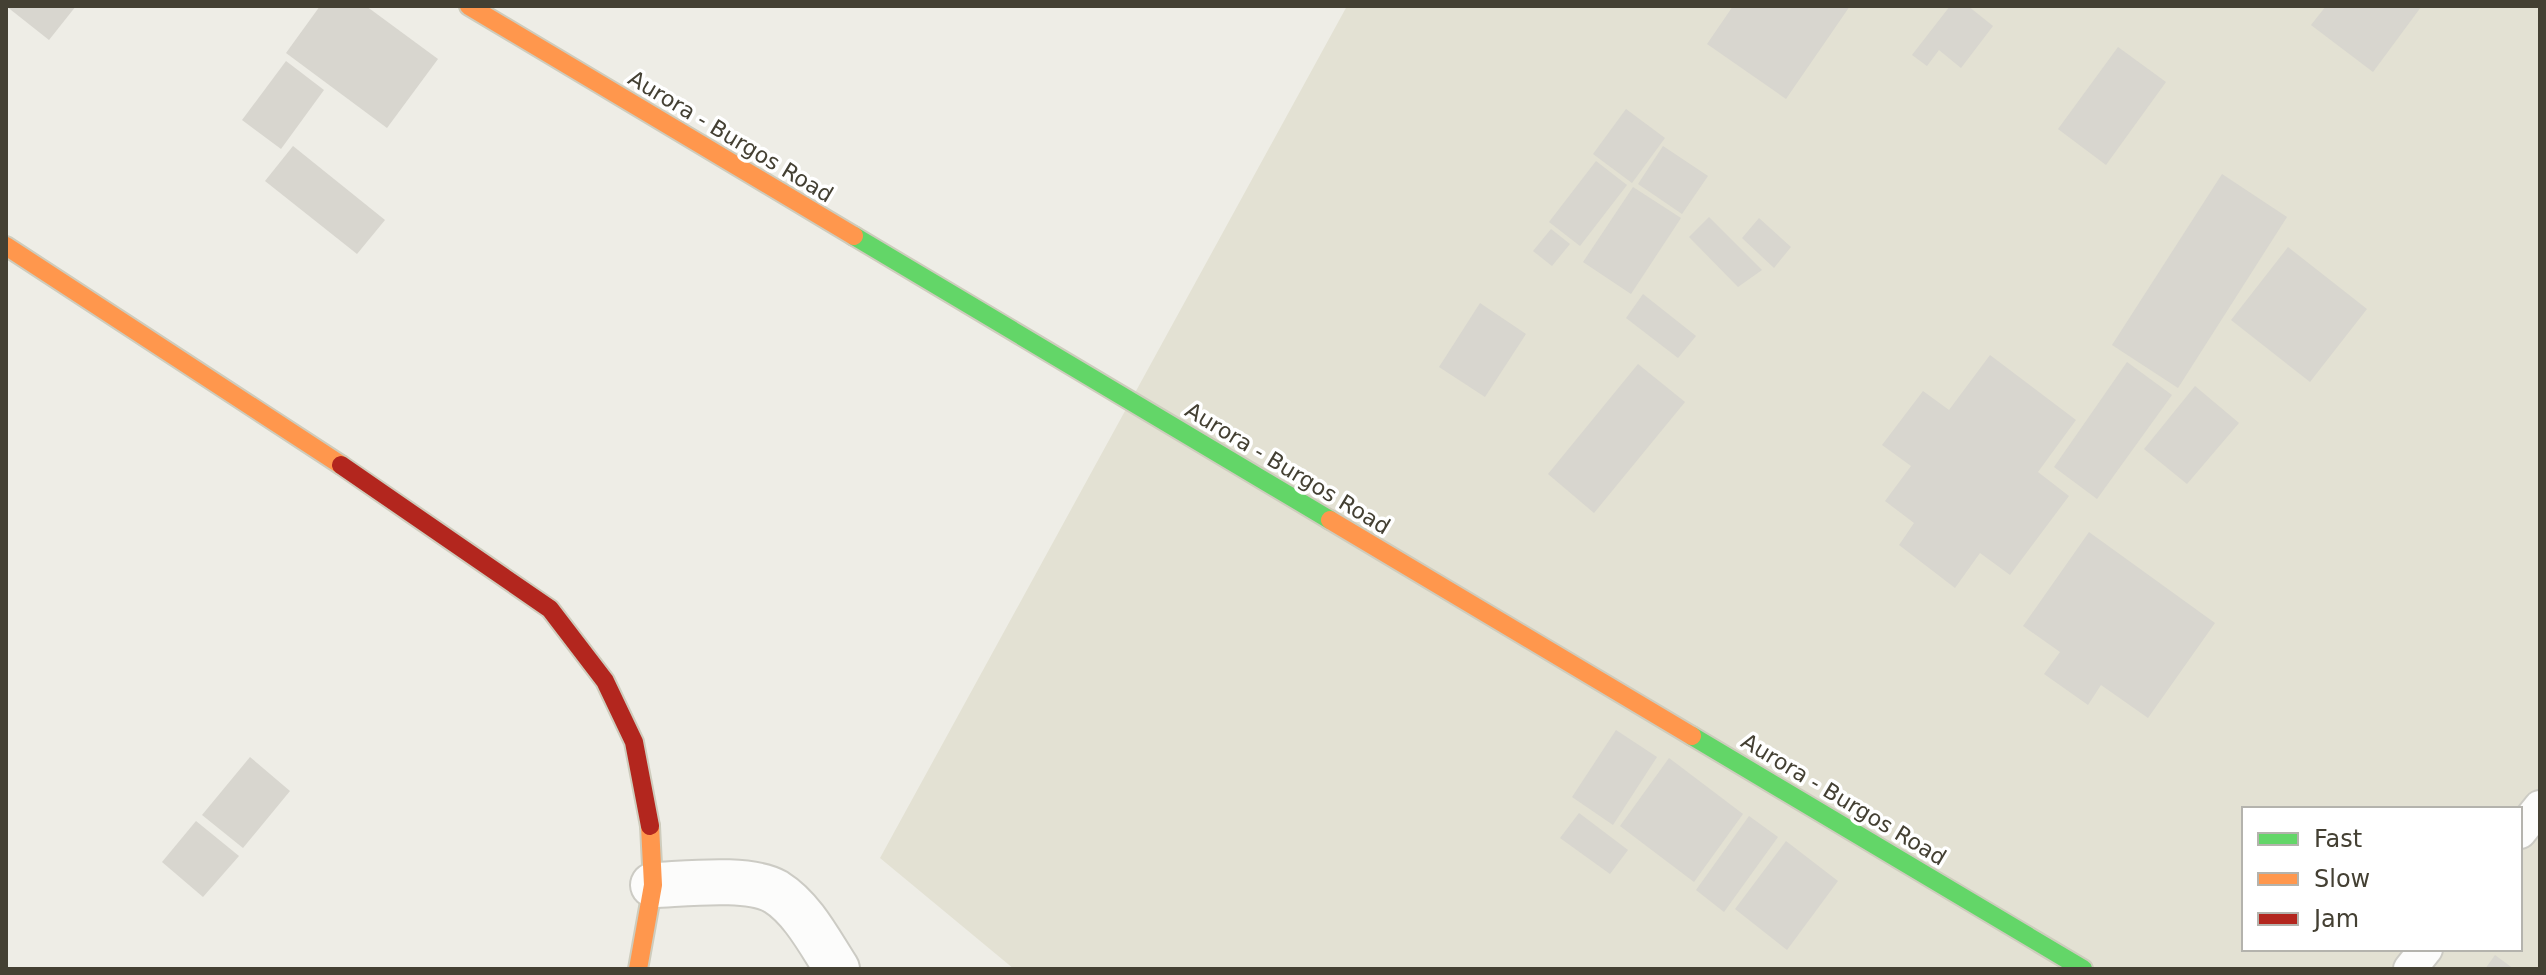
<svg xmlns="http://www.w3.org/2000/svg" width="2546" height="975" font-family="'DejaVu Sans',sans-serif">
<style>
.residential{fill:#e3e1d3;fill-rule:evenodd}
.building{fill:#d8d6cf}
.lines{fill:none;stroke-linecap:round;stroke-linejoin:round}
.lane-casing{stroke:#cccbc4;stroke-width:36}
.street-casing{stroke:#cccbc4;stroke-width:48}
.fast-casing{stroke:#ceccbd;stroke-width:22}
.slow-casing{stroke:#ceccbd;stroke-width:22}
.jam-casing{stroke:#ceccbd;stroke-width:22}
.lane{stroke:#fcfcfb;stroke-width:32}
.street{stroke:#fcfcfb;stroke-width:44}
.fast{stroke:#63d668;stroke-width:18}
.slow{stroke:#ff974d;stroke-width:18}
.jam{stroke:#b3261e;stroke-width:18}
.labels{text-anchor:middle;stroke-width:7;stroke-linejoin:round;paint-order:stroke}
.street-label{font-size:22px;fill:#444033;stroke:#fff}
</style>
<rect width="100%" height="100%" fill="#eeede6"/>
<path class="residential" d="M 1347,6 L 2540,6 L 2540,969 L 1014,969 L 880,858 ZM 2244,809 L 2520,809 L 2520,949 L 2244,949 Z"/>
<g class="building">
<polygon points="6,6 76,6 49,40"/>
<polygon points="320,6 366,6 438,59 387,128 286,53"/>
<polygon points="1733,6 1850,6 1786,99 1707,44"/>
<polygon points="1950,6 1968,6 1993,26 1961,68 1939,50 1927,66 1912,55"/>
<polygon points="2326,6 2419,6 2421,7 2373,72 2311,25"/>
<polygon points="2118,47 2166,82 2106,165 2058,129"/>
<polygon points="286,61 324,90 281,149 242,120"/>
<polygon points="1626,109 1665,138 1632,183 1593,154"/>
<polygon points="293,146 385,220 357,254 265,181"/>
<polygon points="1663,146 1708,176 1682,214 1638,184"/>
<polygon points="1596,161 1627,185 1580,246 1549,222"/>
<polygon points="2222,174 2287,217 2178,388 2112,345"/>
<polygon points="1633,187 1681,218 1631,294 1583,262"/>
<polygon points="1709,217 1762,270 1738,287 1689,237"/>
<polygon points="1759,218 1791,247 1774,268 1742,238"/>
<polygon points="1551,229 1570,244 1552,266 1533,251"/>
<polygon points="2288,247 2367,309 2310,382 2231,320"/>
<polygon points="1643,294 1696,336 1678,358 1626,318"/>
<polygon points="1480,303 1526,334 1485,397 1439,367"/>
<polygon points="1990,355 2076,420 2038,472 2069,496 2010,575 1980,553 1955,588 1899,545 1914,523 1885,501 1911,466 1882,445 1923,391 1949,410"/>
<polygon points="2127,362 2172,395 2097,499 2054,467"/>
<polygon points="1638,364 1685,402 1594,513 1548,474"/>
<polygon points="2195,386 2239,423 2187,484 2144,449"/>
<polygon points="2089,532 2215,623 2148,718 2101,685 2088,705 2044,674 2060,652 2023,626"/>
<polygon points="1616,730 1657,757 1613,825 1572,797"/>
<polygon points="250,757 290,791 243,848 202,815"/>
<polygon points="1669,758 1743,814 1694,882 1620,826"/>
<polygon points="1579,813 1628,850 1610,874 1560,838"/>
<polygon points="1749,816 1778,837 1724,912 1696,890"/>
<polygon points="196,821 239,856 203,897 162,862"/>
<polygon points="1786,841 1838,881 1787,950 1735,909"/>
<polygon points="2495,955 2514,969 2485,969"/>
</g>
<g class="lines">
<g class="lane-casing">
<g id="lane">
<polyline points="2520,832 2540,807"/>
<polyline points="2410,969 2426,949"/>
</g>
</g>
<g class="street-casing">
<path id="street" d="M 653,885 C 684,884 749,876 776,892 C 803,909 820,943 837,969"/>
</g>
<g class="fast-casing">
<g id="fast">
<polyline points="854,236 1330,520"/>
<polyline points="1692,736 2083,969"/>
</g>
</g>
<g class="slow-casing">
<g id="slow">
<polyline points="469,6 854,236"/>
<polyline points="6,246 341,465"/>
<polyline points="1330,520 1692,736"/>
<polyline points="638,969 653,885 650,826"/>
</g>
</g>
<g class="jam-casing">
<polyline id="jam" points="341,465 550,609 605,681 634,742 650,826"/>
</g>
<use href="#lane" class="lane"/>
<use href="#street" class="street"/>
<use href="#fast" class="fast"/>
<use href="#slow" class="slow"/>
<use href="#jam" class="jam"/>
</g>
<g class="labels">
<g class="street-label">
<text transform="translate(731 136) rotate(31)" y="8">Aurora - Burgos Road</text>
<text transform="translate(1288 468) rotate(31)" y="8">Aurora - Burgos Road</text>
<text transform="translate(1844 799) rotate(31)" y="8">Aurora - Burgos Road</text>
</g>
</g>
<rect width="2546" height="975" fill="none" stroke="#444033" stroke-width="16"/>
<rect x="2242" y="807" width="280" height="144" fill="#ffffff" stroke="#b4b3ad" stroke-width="2"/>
<rect x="2258" y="833" width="40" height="12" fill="#63d668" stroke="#b4b3ad" stroke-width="2"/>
<text x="2314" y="847" font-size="24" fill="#444033">Fast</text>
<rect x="2258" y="873" width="40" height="12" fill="#ff974d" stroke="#b4b3ad" stroke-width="2"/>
<text x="2314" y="887" font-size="24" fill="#444033">Slow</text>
<rect x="2258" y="913" width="40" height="12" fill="#b3261e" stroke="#b4b3ad" stroke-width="2"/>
<text x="2314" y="927" font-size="24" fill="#444033">Jam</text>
</svg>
